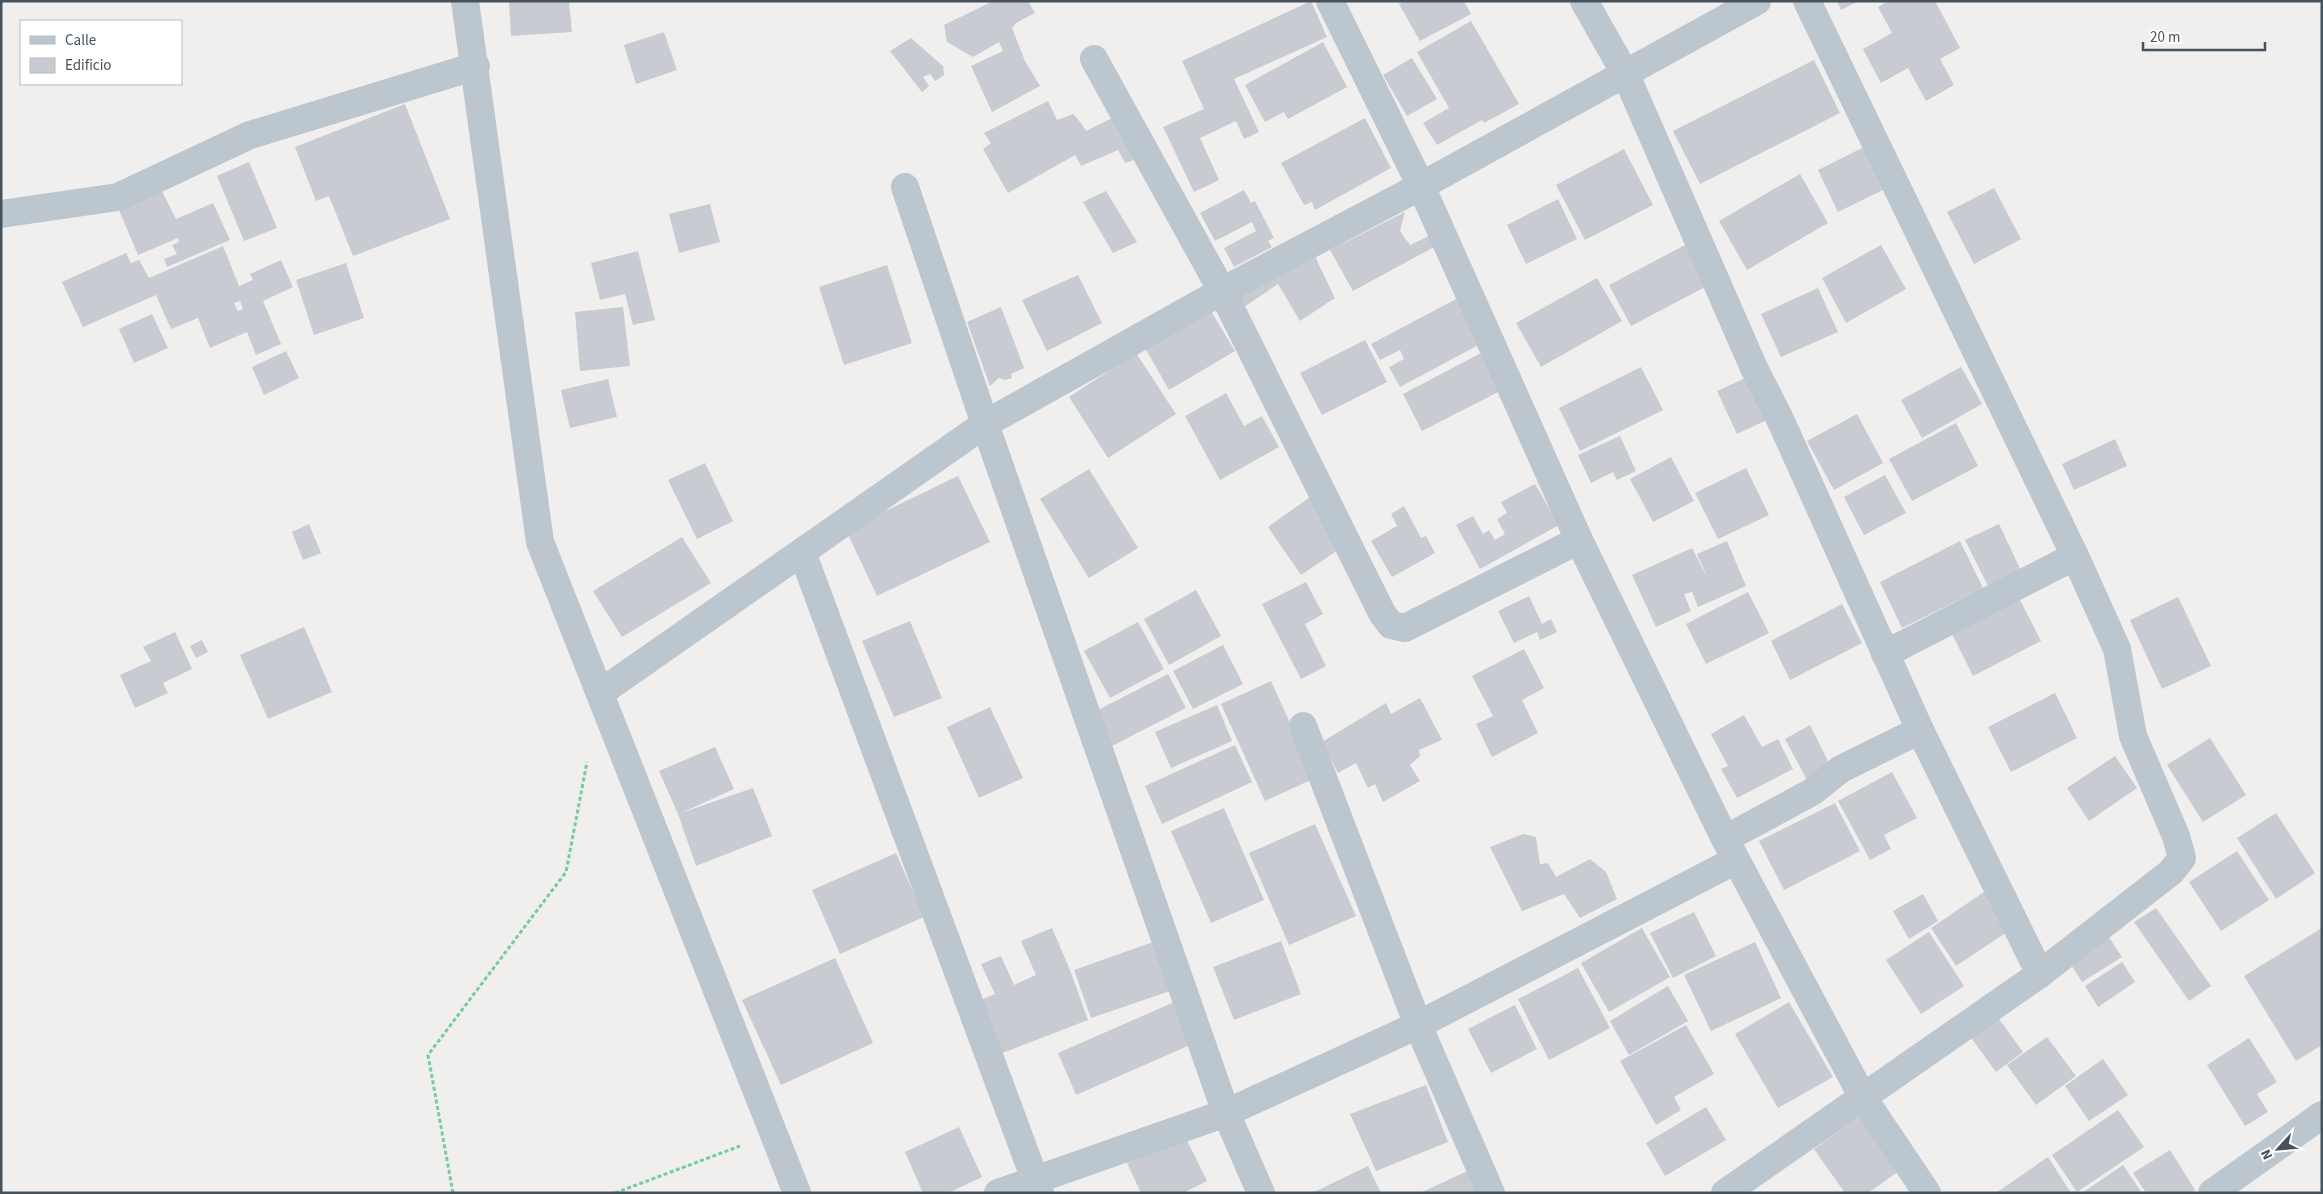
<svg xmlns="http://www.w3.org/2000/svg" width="2323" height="1194" font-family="'Source Sans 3',sans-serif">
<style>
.building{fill:#c8cbd1;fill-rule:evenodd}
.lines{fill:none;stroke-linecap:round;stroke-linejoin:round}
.path{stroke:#74cd9f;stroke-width:3;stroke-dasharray:4 2.5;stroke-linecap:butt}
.minor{stroke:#bcc6ce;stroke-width:28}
</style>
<rect width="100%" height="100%" fill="#f1eeee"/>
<g class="building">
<polygon points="509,1 569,1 572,32 511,36"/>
<polygon points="993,1 1028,1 1035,13 1016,23 1012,28 1025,61 1040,86 992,112 971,66 1003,51 999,42 973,57 947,42 944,25"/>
<polygon points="1311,1 1327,37 1234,79 1259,132 1244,139 1236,121 1200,138 1219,180 1194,192 1163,127 1204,109 1182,61"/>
<polygon points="1404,1 1464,1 1471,14 1420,41 1399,4"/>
<polygon points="1837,1 1859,1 1841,10"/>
<polygon points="1888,1 1935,1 1960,48 1940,59 1954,85 1926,101 1908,68 1881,83 1863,49 1892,33 1878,7"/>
<polygon points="1471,21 1519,104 1484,123 1482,120 1437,145 1423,123 1449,108 1417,52"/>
<polygon points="664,32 677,70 636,84 624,45"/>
<polygon points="911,38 943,66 944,75 935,81 930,74 923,77 929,86 922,92 890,51"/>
<polygon points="1323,42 1347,87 1288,119 1284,112 1265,122 1245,85"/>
<polygon points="1412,58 1437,99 1407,116 1383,75"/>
<polygon points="1814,60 1840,113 1700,184 1673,131"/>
<polygon points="1048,101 1057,120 1073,114 1081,123 1086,131 1114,117 1137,159 1125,163 1118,150 1081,166 1075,155 1008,193 983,149 991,143 984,133"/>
<polygon points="405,104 450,219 353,256 329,196 316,201 295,147"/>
<polygon points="1365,118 1391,168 1315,210 1312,202 1304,205 1281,163"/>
<polygon points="1866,146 1887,188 1838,212 1818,170"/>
<polygon points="1624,149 1653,205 1585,240 1556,185"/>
<polygon points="249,162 277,228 244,241 217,176"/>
<polygon points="1800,174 1828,223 1747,270 1719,221"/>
<polygon points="1994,188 2021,239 1974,264 1947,212"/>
<polygon points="1244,190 1251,203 1255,201 1274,238 1268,241 1272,247 1234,267 1224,248 1256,231 1252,222 1215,241 1200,213"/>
<polygon points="162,191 176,219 213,203 230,240 167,267 164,259 177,254 172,245 179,242 178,238 138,255 119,210"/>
<polygon points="1106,191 1137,242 1113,253 1083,202"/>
<polygon points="1558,199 1577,239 1526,264 1507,225"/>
<polygon points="710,204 720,242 679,253 669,214"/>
<polygon points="1405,212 1400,231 1410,245 1429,236 1434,247 1353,291 1330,250"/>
<polygon points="1687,244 1709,285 1631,326 1609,285"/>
<polygon points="1881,245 1906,289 1846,323 1822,278"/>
<path d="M 223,246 L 239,286 L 253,280 L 250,274 L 281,260 L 293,287 L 263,301 L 281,344 L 256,355 L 247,332 L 210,348 L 198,318 L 171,329 L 156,295 L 83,327 L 62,282 L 126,253 L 131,263 L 139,260 L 149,278 ZM 240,301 L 243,309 L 238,311 L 234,303 Z"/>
<polygon points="1313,250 1318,263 1335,298 1300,321 1278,284 1244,307 1230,298"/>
<polygon points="638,251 655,320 633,325 625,294 600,300 591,263"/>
<polygon points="346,263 364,318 314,335 296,280"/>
<polygon points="887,265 912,343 844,365 819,287"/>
<polygon points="1078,275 1102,323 1047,351 1022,300"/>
<polygon points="1597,278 1622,321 1541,367 1516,323"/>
<polygon points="1818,288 1838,332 1781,357 1761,314"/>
<polygon points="1460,297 1484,342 1400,387 1389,367 1404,359 1400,350 1380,360 1371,344"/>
<polygon points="623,307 630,366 580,371 575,312"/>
<polygon points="1001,307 1024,368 1011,374 1012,378 1005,380 999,378 990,386 967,322"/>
<polygon points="1209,308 1235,351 1169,390 1144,346"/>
<polygon points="152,314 168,348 134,363 119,329"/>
<polygon points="1365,340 1387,382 1322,415 1300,373"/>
<polygon points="286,351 299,378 264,395 252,367"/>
<polygon points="1485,351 1504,389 1422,431 1403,394"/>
<polygon points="1136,353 1176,414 1108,458 1069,397"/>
<polygon points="1641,367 1663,410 1580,451 1559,408"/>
<polygon points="1961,367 1982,404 1922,438 1901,400"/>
<polygon points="1750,376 1769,419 1737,434 1717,391"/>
<polygon points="608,379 617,417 570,428 561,390"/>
<polygon points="1226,393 1244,426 1262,416 1279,447 1220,480 1185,416"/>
<polygon points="1857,414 1883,463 1834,490 1807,441"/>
<polygon points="1956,423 1978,466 1912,501 1889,459"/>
<polygon points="1620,436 1636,471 1617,480 1613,472 1591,483 1578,455"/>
<polygon points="2115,439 2127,466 2074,490 2062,464"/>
<polygon points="1671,457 1694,501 1653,522 1630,479"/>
<polygon points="705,463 733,521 697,539 668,480"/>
<polygon points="1746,468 1769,515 1718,539 1695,493"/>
<polygon points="1089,469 1138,548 1089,578 1040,499"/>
<polygon points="1885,475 1906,513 1864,535 1844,497"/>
<polygon points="958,476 990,542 877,596 846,530"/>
<polygon points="1535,484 1559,525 1480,569 1456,525 1473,516 1483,534 1489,530 1495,540 1505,534 1497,519 1507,513 1501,502"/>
<polygon points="1310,497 1344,546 1301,575 1268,527"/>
<polygon points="1404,506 1421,538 1426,536 1435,553 1392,577 1371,541 1397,526 1391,514"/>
<polygon points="309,524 321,553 303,560 292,532"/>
<polygon points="1999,524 2021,571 1988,586 1965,540"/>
<polygon points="682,537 711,583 622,637 593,591"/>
<polygon points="1727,541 1746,586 1698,607 1692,592 1684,594 1691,611 1656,627 1632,575 1692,548 1708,579 1697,554"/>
<polygon points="1960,541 1983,588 1902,628 1880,582"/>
<polygon points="1306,582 1323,614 1305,624 1326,666 1301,679 1262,604"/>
<polygon points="1196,590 1221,636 1169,665 1144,619"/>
<polygon points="1748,592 1769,633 1706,664 1686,624"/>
<polygon points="1529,596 1542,624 1551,619 1557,632 1540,640 1537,632 1514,643 1498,611"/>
<polygon points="2018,596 2041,641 1973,676 1950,630"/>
<polygon points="2178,597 2211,666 2162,689 2130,620"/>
<polygon points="1842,604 1862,643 1790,680 1771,641"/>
<polygon points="910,621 942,698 894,717 862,641"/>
<polygon points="1138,622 1164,669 1110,698 1084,651"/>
<polygon points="304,627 332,692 268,719 240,655"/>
<polygon points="175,632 192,669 163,683 168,693 135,708 120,675 151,661 143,647"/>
<polygon points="202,640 208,652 196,658 190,646"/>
<polygon points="1223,645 1243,684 1193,709 1173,671"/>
<polygon points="1524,649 1544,688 1522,700 1538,733 1492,757 1476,724 1493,716 1472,676"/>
<polygon points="1168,674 1186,708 1112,746 1094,712"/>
<polygon points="1271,681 1315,778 1265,801 1221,704"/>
<polygon points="2055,693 2077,738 2011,772 1988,727"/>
<polygon points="1420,698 1442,740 1419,750 1420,756 1410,765 1420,781 1383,802 1375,784 1368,788 1356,763 1338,773 1322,742 1386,703 1391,714"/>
<polygon points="1217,705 1232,741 1171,768 1155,732"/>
<polygon points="990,707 1023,778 979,798 947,727"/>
<polygon points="1744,715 1762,747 1778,739 1793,769 1737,798 1721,769 1728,766 1711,734"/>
<polygon points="1810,725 1831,767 1807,780 1785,739"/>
<polygon points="2210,738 2246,795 2203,822 2167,765"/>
<polygon points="1235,745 1252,782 1162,824 1145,786"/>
<polygon points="715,747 734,789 681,813 753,788 772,836 696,866 678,814 659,771"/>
<polygon points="2115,756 2137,788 2089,821 2067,788"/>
<polygon points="1892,772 1917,818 1884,835 1891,849 1870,860 1838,801"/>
<polygon points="1835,803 1860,851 1784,890 1759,841"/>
<polygon points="1224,808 1264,900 1211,923 1171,831"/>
<polygon points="2276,813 2315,873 2276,899 2237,838"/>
<polygon points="1315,824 1356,916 1289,945 1249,853"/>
<polygon points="1523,834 1536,837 1540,864 1548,863 1556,877 1590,859 1606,872 1617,899 1580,918 1564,894 1522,911 1490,847"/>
<polygon points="2237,851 2269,900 2221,931 2189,882"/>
<polygon points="896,853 924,917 840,954 812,890"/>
<polygon points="1984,892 2010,930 1956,966 1931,928"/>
<polygon points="1923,894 1938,921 1909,939 1893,911"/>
<polygon points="2156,908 2211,986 2189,1001 2134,922"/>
<polygon points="1694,912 1716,956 1673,978 1650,933"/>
<polygon points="1052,928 1070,970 1088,1020 997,1055 973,1003 995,994 981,964 1001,956 1014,985 1036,975 1021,941"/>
<polygon points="1642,928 1670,977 1609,1012 1581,963"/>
<polygon points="2322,928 2322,1045 2296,1061 2244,976"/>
<polygon points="1929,932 1964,986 1921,1014 1886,960"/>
<polygon points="2106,933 2122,957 2082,982 2067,958"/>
<polygon points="1156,941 1173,990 1091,1018 1074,970"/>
<polygon points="1281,941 1301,994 1234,1020 1213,967"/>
<polygon points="1755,942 1781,998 1711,1031 1684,975"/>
<polygon points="835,958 873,1043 781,1085 742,1000"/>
<polygon points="2122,962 2135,982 2098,1007 2085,986"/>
<polygon points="1578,968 1610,1028 1549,1060 1518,999"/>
<polygon points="1668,986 1688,1021 1629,1055 1610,1021"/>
<polygon points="1179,1000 1197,1042 1076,1095 1058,1053"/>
<polygon points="1789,1002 1833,1077 1778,1108 1735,1034"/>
<polygon points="1515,1005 1537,1049 1491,1073 1468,1029"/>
<polygon points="1994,1012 2023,1052 1996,1072 1967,1032"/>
<polygon points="1686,1025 1714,1074 1674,1097 1681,1110 1656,1125 1620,1061"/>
<polygon points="2047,1037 2076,1076 2036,1105 2007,1065"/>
<polygon points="2249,1038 2277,1082 2257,1094 2268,1112 2245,1126 2207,1065"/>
<polygon points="2103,1059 2128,1095 2089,1121 2065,1086"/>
<polygon points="1426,1085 1448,1142 1376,1171 1350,1114"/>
<polygon points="1706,1107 1726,1140 1665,1176 1646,1143"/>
<polygon points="2118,1110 2144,1147 2077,1192 2052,1155"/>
<polygon points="1860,1116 1899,1171 1868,1193 1845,1193 1814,1149"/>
<polygon points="959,1127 982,1177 948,1193 923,1193 905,1152"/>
<polygon points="1185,1136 1207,1181 1183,1193 1141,1193 1127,1163"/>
<polygon points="2170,1150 2195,1190 2191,1193 2146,1193 2133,1173"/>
<polygon points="2048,1157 2071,1193 1996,1193"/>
<polygon points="2123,1165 2142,1193 2082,1193"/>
<polygon points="1368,1166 1381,1193 1312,1193"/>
<polygon points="1476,1167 1488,1193 1420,1193"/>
</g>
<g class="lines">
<g class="path">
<polyline points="453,1193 428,1055 566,872 587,762"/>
<polyline points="615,1193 740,1146"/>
</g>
<g class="minor">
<polyline points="465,1 540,542 797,1193"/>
<polyline points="1330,1 1421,186 1579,540 1725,839 1862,1096 1927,1193"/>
<polyline points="1584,1 1626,75 1754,368 1779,417 1920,730 2040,974"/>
<polyline points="1094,59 1222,291 1382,613 1391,625 1405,628 1579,540"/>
<polyline points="905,187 985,424 1226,1113 1261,1193"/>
<polyline points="1,214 118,197 250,135 476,66"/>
<polyline points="802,552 1040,1193"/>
<polyline points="1885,654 2075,556"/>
<polyline points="600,693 985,424 1222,291 1421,186 1757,1"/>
<polyline points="1303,726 1418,1025 1491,1193"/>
<polyline points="1725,839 1812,792 1841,769 1920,730"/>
<polyline points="998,1193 1226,1113 1418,1025 1736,860"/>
<polyline points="1725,1193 2040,974 2171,872 2182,858 2176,836 2133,736 2117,649 2075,556 1807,1"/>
<polyline points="2212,1193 2322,1115"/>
</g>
</g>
<rect width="2323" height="1194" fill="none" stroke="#46525c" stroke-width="5"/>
<rect x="20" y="20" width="162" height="65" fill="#ffffff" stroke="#b5babe"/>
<rect x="30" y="36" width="25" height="8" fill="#bcc6ce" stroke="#b5babe"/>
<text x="65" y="45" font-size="15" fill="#46525c">Calle</text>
<rect x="30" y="58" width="25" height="15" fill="#c8cbd1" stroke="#b5babe"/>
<text x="65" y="70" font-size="15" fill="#46525c">Edificio</text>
<g transform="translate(2278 1149) rotate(244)" stroke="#ffffff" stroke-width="4" paint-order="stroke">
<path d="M0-4L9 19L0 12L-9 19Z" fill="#46525c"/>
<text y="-8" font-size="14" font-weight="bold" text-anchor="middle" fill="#46525c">N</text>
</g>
<path d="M2143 42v8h122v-8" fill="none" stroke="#46525c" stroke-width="2.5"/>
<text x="2150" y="42" font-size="15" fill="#46525c" stroke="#ffffff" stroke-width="4" paint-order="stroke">20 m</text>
</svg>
